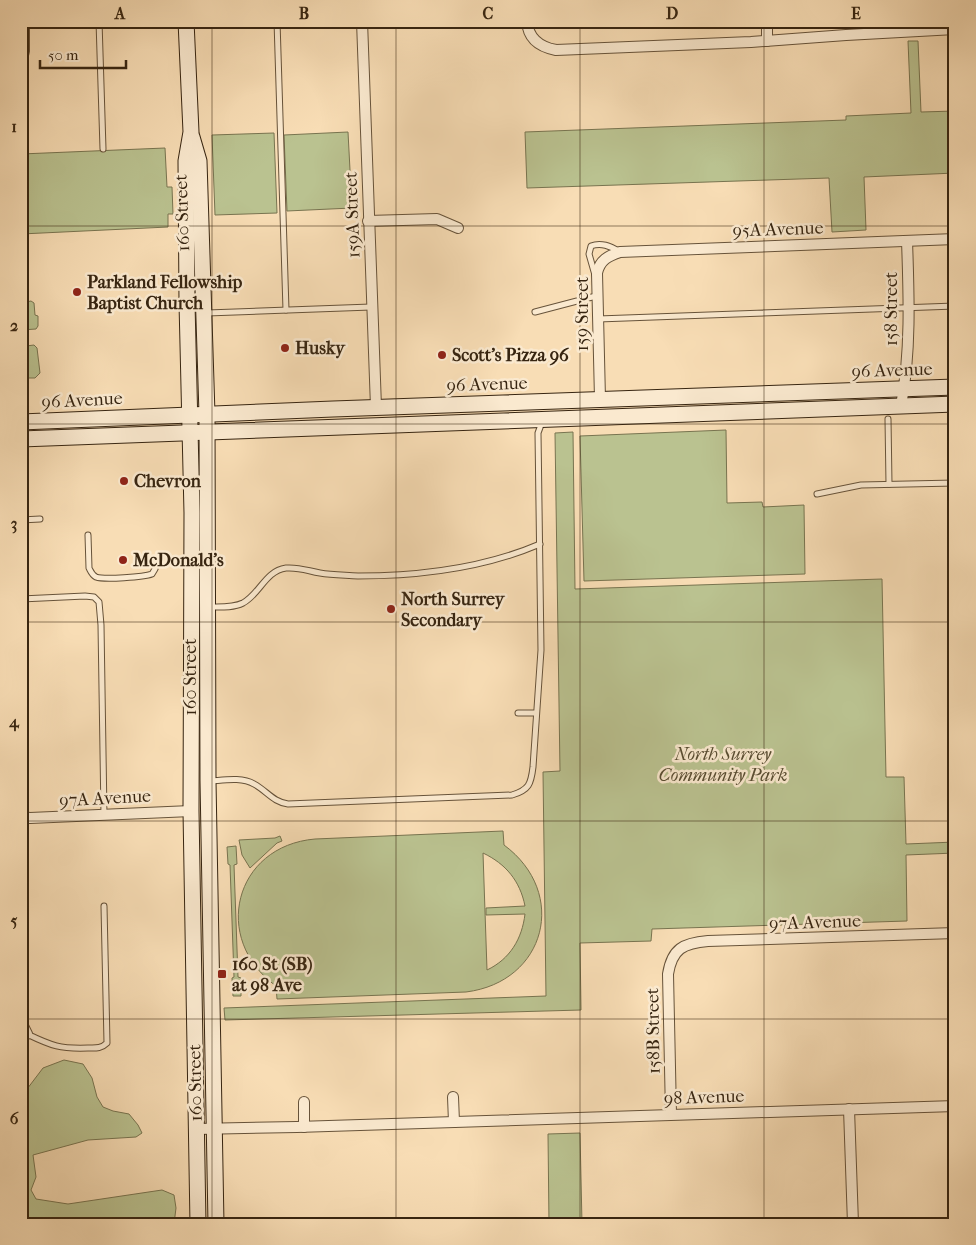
<svg xmlns="http://www.w3.org/2000/svg" width="976" height="1245" font-family="'IM FELL French Canon',serif">
<style>
.green{fill:#bac290;stroke:#787450;fill-rule:evenodd}
.lines{fill:none;stroke-linecap:round;stroke-linejoin:round}
.service-casing{stroke:#67533a;stroke-width:7}
.minor-casing{stroke:#67533a;stroke-width:12}
.secondary-casing{stroke:#372511;stroke-width:17}
.service{stroke:#fae9cf;stroke-width:5}
.minor{stroke:#fae9cf;stroke-width:10}
.secondary{stroke:#fae9cf;stroke-width:15}
.grid{fill:none;stroke:#372511;stroke-width:1;stroke-opacity:0.55}
.poi-dot{fill:#8f2418;stroke:#fae9cf;stroke-width:2}
.labels{text-anchor:middle;stroke-width:5;stroke-linejoin:round;paint-order:stroke}
.street-label{font-size:18px;fill:#372511;stroke:#fae9cf}
.poi-label{font-size:18px;font-weight:bold;fill:#372511;stroke:#fae9cf;text-anchor:start}
.park-label{font-size:18px;font-style:italic;fill:#584c31;stroke:#fae9cf}
.neatline{fill:none;stroke:#372511;stroke-width:2}
.grid-label{font-size:16px;text-anchor:middle;font-weight:bold;fill:#372511}
</style>
<rect width="100%" height="100%" fill="#f8ddb5"/>
<filter id="stains"><feTurbulence type="fractalNoise" baseFrequency=".004" numOctaves="4"/><feColorMatrix values="0 0 0 0 .2 0 0 0 0 .09 0 0 0 0 .02 0 0 0 .5 -.17"/></filter>
<radialGradient id="worn" r=".72"><stop offset=".6" stop-color="#630" stop-opacity="0"/><stop offset="1" stop-color="#630" stop-opacity=".3"/></radialGradient>
<g class="green">
<polygon points="908,41 918,41 921,112 955,111 955,173 864,177 866,230 832,232 829,178 527,188 525,132 846,120 846,116 911,113"/>
<polygon points="348,132 352,208 287,211 284,135"/>
<polygon points="274,133 277,213 215,215 212,135"/>
<polygon points="165,148 167,187 172,187 173,214 168,214 168,227 21,234 21,154"/>
<polygon points="31,301 34,303 35,315 38,316 38,326 36,329 21,330 21,303"/>
<polygon points="34,345 37,348 40,373 35,378 28,378 25,374 23,349 26,346"/>
<polygon points="726,430 727,503 762,502 763,507 804,505 805,574 584,581 580,436"/>
<polygon points="573,432 575,589 882,579 886,777 904,777 906,844 955,842 955,853 906,855 907,921 652,929 651,941 580,943 581,1010 225,1020 224,1008 546,996 543,772 560,771 555,433"/>
<path d="M 503,831 L 504,845 C 569,893 546,982 466,992 L 277,999 L 276,986 C 211,939 234,846 315,839 ZM 483,853 C 506,864 520,881 525,906 L 486,908 L 486,915 L 525,914 C 522,939 510,959 487,970 Z"/>
<polygon points="280,836 282,841 277,843 250,868 242,855 239,840 275,838"/>
<polygon points="236,846 237,864 234,865 238,977 241,978 241,996 233,996 232,978 234,977 230,865 228,864 227,847"/>
<polygon points="64,1060 83,1064 92,1078 97,1097 103,1107 113,1111 129,1114 138,1125 142,1133 136,1137 88,1140 33,1155 36,1177 31,1190 36,1199 68,1204 162,1190 174,1195 176,1208 174,1224 21,1224 21,1097 43,1068"/>
<polygon points="580,1133 582,1224 549,1224 548,1134"/>
</g>
<g class="lines">
<g class="service-casing">
<g id="service">
<polyline points="99,21 103,149"/>
<polyline points="277,21 286,310"/>
<path d="M 595,275 L 589,254 L 591,246 C 601,242 610,246 620,252"/>
<polyline points="535,312 596,296"/>
<polyline points="207,313 371,307"/>
<polyline points="598,319 955,306"/>
<polyline points="888,419 889,484"/>
<polyline points="817,494 861,485 955,483"/>
<polyline points="21,520 40,519"/>
<path d="M 88,535 L 89,568 C 91,572 92,575 96,577 C 104,580 144,577 152,574 L 155,569"/>
<polyline points="21,599 85,596 94,597 99,602 101,625 104,815"/>
<path d="M 209,607 C 220,607 233,608 243,603 C 260,594 265,571 286,568 C 300,567 308,571 320,573 C 332,575 345,575 358,576 C 419,576 484,568 540,544"/>
<polyline points="518,713 536,713"/>
<path d="M 211,781 C 225,780 242,777 254,784 C 267,791 273,802 288,804 L 512,795 C 529,790 531,784 533,767 L 541,650 L 538,433 L 542,422"/>
<path d="M 27,1034 C 52,1046 60,1049 88,1048 C 95,1048 101,1049 107,1043 L 104,906"/>
</g>
</g>
<g class="minor-casing">
<g id="minor">
<polyline points="362,21 376,407"/>
<path d="M 527,21 C 528,39 540,47 556,50 L 751,42 L 846,35 L 955,29"/>
<polyline points="767,21 767,41"/>
<polyline points="21,64 24,51 24,21"/>
<polyline points="368,221 437,219 458,228"/>
<path d="M 600,399 L 597,273 C 600,260 608,256 620,252 L 955,239"/>
<path d="M 901,406 C 911,352 909,296 907,241"/>
<polyline points="21,817 30,818 191,811"/>
<polyline points="21,1022 27,1034"/>
<polyline points="453,1097 454,1122"/>
<polyline points="304,1102 304,1127"/>
<polyline points="849,1109 853,1224"/>
<path d="M 671,1114 L 668,974 C 672,949 683,943 708,941 L 955,933"/>
<polyline points="197,1129 297,1127 955,1106"/>
</g>
</g>
<g class="secondary-casing">
<g id="secondary">
<polyline points="186,21 191,132 186,161 187,303 192,513 191,811 198,1224"/>
<polyline points="192,137 199,161 207,414 208,781 216,1224"/>
<polyline points="21,422 333,409 955,387"/>
<polyline points="21,439 955,404"/>
</g>
</g>
<use href="#service" class="service"/>
<use href="#minor" class="minor"/>
<use href="#secondary" class="secondary"/>
</g>
<path class="grid" d="M 212,21 L 212,1224M 396,21 L 396,1224M 580,21 L 580,1224M 764,21 L 764,1224M 21,226 L 955,226M 21,424 L 955,424M 21,622 L 955,622M 21,821 L 955,821M 21,1019 L 955,1019"/>
<g class="poi-dot">
<circle cx="77" cy="292" r="5"/>
<circle cx="285" cy="348" r="5"/>
<circle cx="442" cy="355" r="5"/>
<circle cx="124" cy="481" r="5"/>
<circle cx="123" cy="560" r="5"/>
<circle cx="391" cy="609" r="5"/>
<rect x="217" y="969" width="10" height="10" rx="2.5"/>
</g>
<g class="labels">
<g class="street-label">
<text transform="translate(182 213) rotate(-92)" y="6">160 Street</text>
<text transform="translate(352 215) rotate(-92)" y="6">159A Street</text>
<text transform="translate(778 229) rotate(-2)" y="6">95A Avenue</text>
<text transform="translate(891 309) rotate(-90)" y="6">158 Street</text>
<text transform="translate(582 314) rotate(-90)" y="6">159 Street</text>
<text transform="translate(892 370) rotate(-2)" y="6">96 Avenue</text>
<text transform="translate(487 384) rotate(-2)" y="6">96 Avenue</text>
<text transform="translate(82 400) rotate(-3)" y="6">96 Avenue</text>
<text transform="translate(190 677) rotate(-90)" y="6">160 Street</text>
<text transform="translate(105 798) rotate(-3)" y="6">97A Avenue</text>
<text transform="translate(815 922) rotate(-2)" y="6">97A Avenue</text>
<text transform="translate(653 1031) rotate(-91)" y="6">158B Street</text>
<text transform="translate(195 1083) rotate(-91)" y="6">160 Street</text>
<text transform="translate(704 1097) rotate(-2)" y="6">98 Avenue</text>
</g>
<g class="poi-label">
<text x="87" y="288">Parkland Fellowship<tspan x="87" dy="21">Baptist Church</tspan></text>
<text x="295" y="354">Husky</text>
<text x="452" y="361">Scott's Pizza 96</text>
<text x="134" y="487">Chevron</text>
<text x="133" y="566">McDonald's</text>
<text x="401" y="605">North Surrey<tspan x="401" dy="21">Secondary</tspan></text>
<text x="232" y="970">160 St (SB)<tspan x="232" dy="21">at 98 Ave</tspan></text>
</g>
<g class="park-label">
<text x="723" y="760">North Surrey<tspan x="723" dy="21">Community Park</tspan></text>
</g>
</g>
<rect width="976" height="1245" fill="none" stroke="#f8ddb5" stroke-width="55"/>
<path d="M40 60v8h86v-8" fill="none" stroke="#372511" stroke-width="2.5"/>
<text x="48" y="60" font-size="15" fill="#372511" stroke="#fae9cf" stroke-width="4" paint-order="stroke">50 m</text>
<rect x="28" y="28" width="920" height="1190" class="neatline"/>
<g class="grid-label">
<text x="120" y="19">A</text>
<text x="304" y="19">B</text>
<text x="488" y="19">C</text>
<text x="672" y="19">D</text>
<text x="856" y="19">E</text>
<text x="14" y="132">1</text>
<text x="14" y="331">2</text>
<text x="14" y="529">3</text>
<text x="14" y="727">4</text>
<text x="14" y="926">5</text>
<text x="14" y="1124">6</text>
</g>
<rect width="100%" height="100%" filter="url(#stains)"/>
<rect width="100%" height="100%" fill="url(#worn)"/>
</svg>
